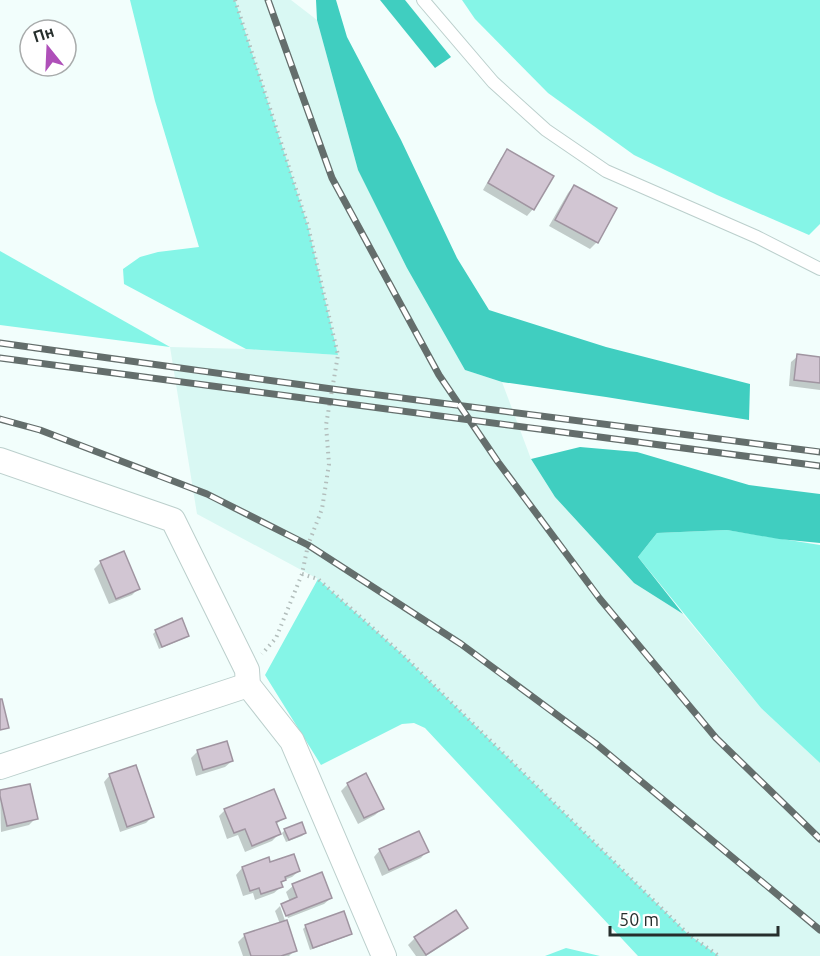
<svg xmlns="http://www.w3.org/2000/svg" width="820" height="956" font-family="Ubuntu,sans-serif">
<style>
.built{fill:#d9f8f3}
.green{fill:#85f5e7}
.forest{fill:#40cec0}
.shadow{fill:#0003}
.building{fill:#d2c6d3;stroke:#a095a1;stroke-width:1.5}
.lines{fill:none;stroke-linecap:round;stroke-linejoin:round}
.lane-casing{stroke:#bbcfcc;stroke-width:14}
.street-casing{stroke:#bbcfcc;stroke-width:26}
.path{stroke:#b3bebc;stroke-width:4;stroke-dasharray:1.5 4.5;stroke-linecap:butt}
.lane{stroke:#fff;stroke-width:12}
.street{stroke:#fff;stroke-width:24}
.rail-casing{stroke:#646e6c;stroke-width:7}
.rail{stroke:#fff;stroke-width:4.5;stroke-dasharray:14;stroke-linecap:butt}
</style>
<rect width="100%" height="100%" fill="#f2fefc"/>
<polygon class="built" points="235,0 291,0 317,20 358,170 465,370 502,382 531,459 555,497 634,583 683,614 761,708 820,763 820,956 719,956 688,934 403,655 318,579 197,514 170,347 246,349 338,355 308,226"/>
<g class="green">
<polygon points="130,0 235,0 308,226 338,355 246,349 124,284 123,269 140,257 158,252 199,247 155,101"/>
<polygon points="462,0 820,0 820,224 809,235 717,195 634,155 548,93 475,19"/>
<polygon points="0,251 170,347 0,325"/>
<polygon points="727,530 820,545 820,763 761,708 638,557 657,533"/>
<polygon points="318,579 403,655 688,934 719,956 638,956 425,728 414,723 402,724 321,765 265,675"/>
<polygon points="566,948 600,956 545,956"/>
</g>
<g class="forest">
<polygon points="316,0 336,0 347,37 401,140 457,258 489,310 606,347 750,384 749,420 606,397 502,382 465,370 407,268 358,170 317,20"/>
<polygon points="380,0 405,0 451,57 435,68"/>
<polygon points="580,447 637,452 749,485 820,494 820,543 779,539 727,530 657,533 638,557 683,614 634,583 555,497 531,459"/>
</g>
<g class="shadow">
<polygon points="508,151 533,209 527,216 483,190 501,158"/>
<polygon points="574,186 597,242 590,249 549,226 568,193"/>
<polygon points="798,356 820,358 820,390 789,386 791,362"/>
<polygon points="101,562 139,588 132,595 109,604 94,569"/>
<polygon points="156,631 187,635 185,638 159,649 153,634"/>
<polygon points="197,752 232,761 225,767 196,776 191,758"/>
<polygon points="110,775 152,817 146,823 120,832 104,782"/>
<polygon points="348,784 382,809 375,815 358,824 341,791"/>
<polygon points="0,792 36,818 29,825 1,832"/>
<polygon points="225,810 284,818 275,825 279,834 272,841 245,852 238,835 227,839 219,816"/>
<polygon points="285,830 305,833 302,836 286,842 282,833"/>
<polygon points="380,850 427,851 421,858 382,876 374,857"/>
<polygon points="269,864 299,871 292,877 284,880 280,884 281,887 274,893 255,900 253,893 243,896 236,875 242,868"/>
<polygon points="293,886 331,898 324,904 288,918 283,906 281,906 290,902 286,892"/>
<polygon points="280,906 295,950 289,956 243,956 238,942 245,935 280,924 275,911"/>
<polygon points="455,912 466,928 459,935 426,956 416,956 408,945 415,938"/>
<polygon points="306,926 351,933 348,936 310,950 303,929"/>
</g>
<g class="building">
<polygon points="507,149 554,176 534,210 488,183"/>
<polygon points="574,185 617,208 598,243 555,220"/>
<polygon points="797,354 820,357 820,383 794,380"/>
<polygon points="124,551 140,589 116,599 100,561"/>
<polygon points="182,618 189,636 162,647 155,630"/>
<polygon points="0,699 2,699 9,728 0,730"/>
<polygon points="227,741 233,761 203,770 197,750"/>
<polygon points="136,765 154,817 127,827 109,774"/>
<polygon points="366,773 384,809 364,818 347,783"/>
<polygon points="30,784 38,819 7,826 0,796 0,790"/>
<polygon points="274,789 286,818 276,822 281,834 252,846 245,829 234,833 224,809"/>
<polygon points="302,822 306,833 289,840 284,829"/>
<polygon points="419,831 429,852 389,870 379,849"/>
<polygon points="294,854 300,871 285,877 286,880 281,882 283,887 261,894 259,888 250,891 242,867 269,857 270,862"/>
<polygon points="322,872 332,898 286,916 281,904 297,897 292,884"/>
<polygon points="456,910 468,928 426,955 414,937"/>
<polygon points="344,911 352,934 313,948 305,925"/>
<polygon points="287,920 297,951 281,956 251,956 244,934"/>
</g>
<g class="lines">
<g class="lane-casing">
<polyline id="lane" points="423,0 493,82 546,130 606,171 757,237 820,269"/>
</g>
<g class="street-casing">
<g id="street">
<polyline points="0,460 173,520 247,670 248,685 292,741 384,956"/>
<polyline points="0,767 248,685"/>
</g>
</g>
<g class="path">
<polyline points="235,0 308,226 338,355 326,425 329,464 322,509 308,545 302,574 276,638 262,654"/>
<polyline points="302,574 318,579 403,655 688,934 719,956"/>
</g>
<use href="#lane" class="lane"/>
<use href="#street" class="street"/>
<g class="rail-casing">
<g id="rail">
<polyline points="268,0 332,178 439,375 498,462 600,599 716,738 820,839"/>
<polyline points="0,343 332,389 820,452"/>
<polyline points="0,358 820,466"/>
<polyline points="0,419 40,430 207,494 308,545 461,644 595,743 820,930"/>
</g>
</g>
<use href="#rail" class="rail"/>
</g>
<g transform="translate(48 48) rotate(342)"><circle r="28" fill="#ffffff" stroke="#a8abab" stroke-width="1.5"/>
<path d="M0-4.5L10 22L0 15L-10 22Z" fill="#af50b9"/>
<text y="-9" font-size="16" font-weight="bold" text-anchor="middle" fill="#262e2c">Пн</text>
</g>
<path d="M610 926v9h168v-9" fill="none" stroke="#262e2c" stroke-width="3"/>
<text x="619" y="926" font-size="18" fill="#262e2c" stroke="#ffffff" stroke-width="4.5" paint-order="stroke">50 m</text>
</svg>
